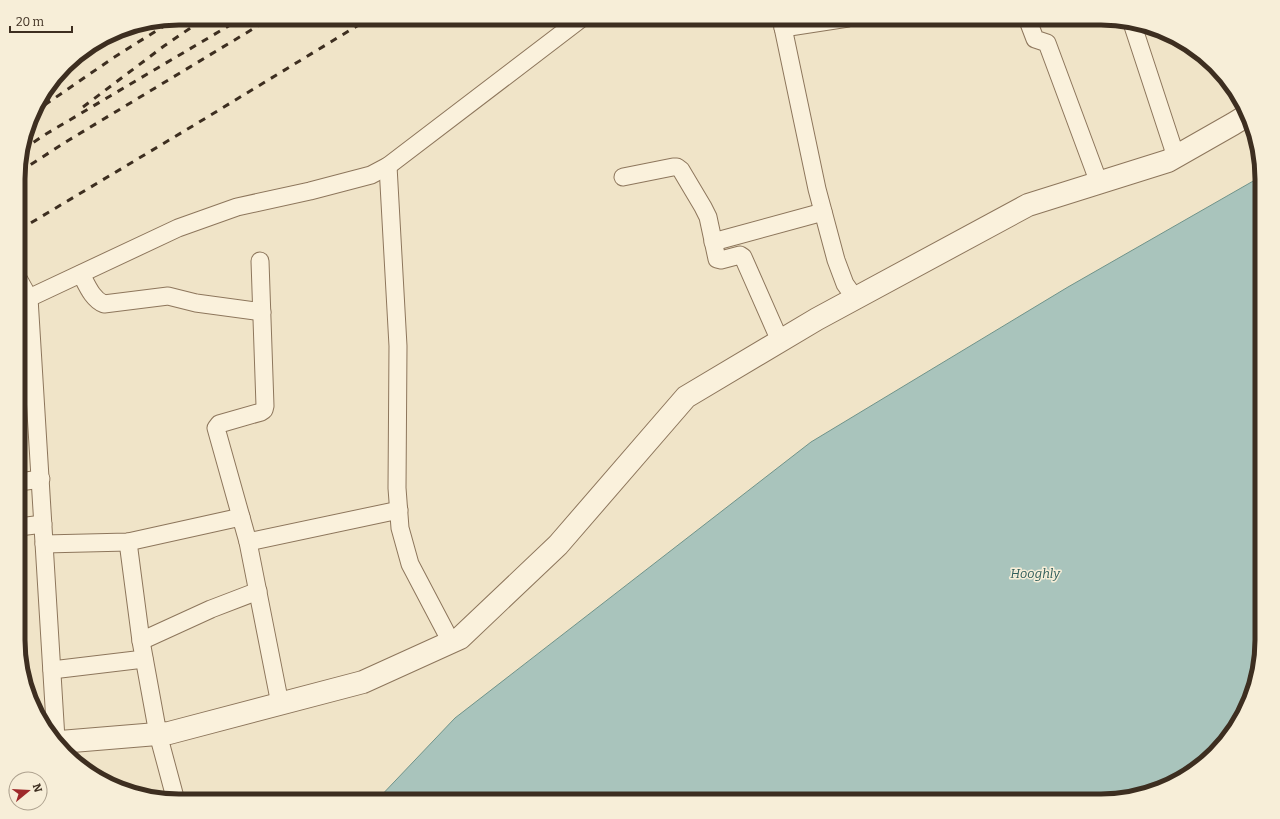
<svg xmlns="http://www.w3.org/2000/svg" width="1280" height="819" font-family="Bitter,serif">
<style>
.water{fill:#a9c4bc;stroke:#6f938a}
.lines{fill:none;stroke-linecap:round;stroke-linejoin:round}
.minor-casing{stroke:#8d765c;stroke-width:19}
.tertiary-casing{stroke:#8d765c;stroke-width:24}
.minor{stroke:#faf1dc;stroke-width:17}
.tertiary{stroke:#faf1dc;stroke-width:22}
.rail{stroke:#3d2e20;stroke-width:3;stroke-dasharray:7 7;stroke-linecap:butt}
.labels{text-anchor:middle;stroke-width:3;stroke-linejoin:round;paint-order:stroke}
.water-label{font-size:13px;font-style:italic;fill:#2f5d5a;stroke:#f7eed8}
.rim{fill:none;stroke:#3d2e20;stroke-width:5}
</style>
<rect width="100%" height="100%" fill="#f0e4c8"/>
<polygon class="water" points="1262,176 1262,650 1254,692 1235,730 1181,780 1111,801 376,801 455,718 811,442 1068,287"/>
<g class="lines">
<g class="minor-casing">
<g id="minor">
<polyline points="781,18 817,189 836,260 845,284 855,298"/>
<polyline points="1027,18 1035,39 1047,43 1099,183"/>
<polyline points="1132,23 1176,157"/>
<polyline points="783,28 848,18"/>
<polyline points="388,166 398,346 397,488 400,528 410,564 451,642"/>
<polyline points="623,177 673,167 677,167 681,170 703,207 708,217 717,259 721,260 740,255 743,257 780,341"/>
<polyline points="713,242 823,212"/>
<polyline points="260,261 265,406 264,410 261,412 219,424 216,428 248,542 280,704"/>
<path d="M 81,274 C 87,285 92,299 104,304 L 168,296 L 196,303 L 262,312"/>
<polyline points="19,280 29,298 56,739"/>
<polyline points="29,298 178,228 237,207 310,191 371,175 388,166 582,18"/>
<polyline points="19,482 41,479"/>
<polyline points="19,527 43,524"/>
<polyline points="128,542 141,641 158,734 176,801"/>
<polyline points="248,542 399,510"/>
<polyline points="44,544 128,542 241,517"/>
<polyline points="141,641 211,609 258,591"/>
<polyline points="52,670 144,659"/>
</g>
</g>
<g class="tertiary-casing">
<polyline id="tertiary" points="60,742 169,733 363,682 460,638 558,545 686,397 817,319 1028,205 1168,161 1233,124 1246,116"/>
</g>
<use href="#minor" class="minor"/>
<use href="#tertiary" class="tertiary"/>
<g class="rail">
<polyline points="83,107 164,46 205,18"/>
<polyline points="33,113 113,58 175,19"/>
<polyline points="22,150 46,134 242,18"/>
<polyline points="19,172 69,140 271,18"/>
<polyline points="19,230 196,124 370,18"/>
</g>
</g>
<g class="labels">
<g class="water-label">
<text x="1035" y="578">Hooghly</text>
</g>
</g>
<path d="M0 0H1280V819H0ZM179 25H1101A154 154 0 0 1 1255 179V640A154 154 0 0 1 1101 794H179A154 154 0 0 1 25 640V179A154 154 0 0 1 179 25Z" fill="#f7eed8" fill-rule="evenodd"/>
<path class="rim" d="M179 25H1101A154 154 0 0 1 1255 179V640A154 154 0 0 1 1101 794H179A154 154 0 0 1 25 640V179A154 154 0 0 1 179 25Z"/>
<g transform="translate(28 791) rotate(72)"><circle r="19" fill="#f7eed8" stroke="#ada18e"/>
<path d="M0-3L7 15L0 10L-7 15Z" fill="#9e2a2b"/>
<text y="-6" font-size="11" font-weight="bold" text-anchor="middle" fill="#3d2e20">N</text>
</g>
<path d="M10 26v6h62v-6" fill="none" stroke="#3d2e20" stroke-width="2"/>
<text x="16" y="26" font-size="12" fill="#3d2e20" stroke="#f7eed8" stroke-width="3" paint-order="stroke">20 m</text>
</svg>
